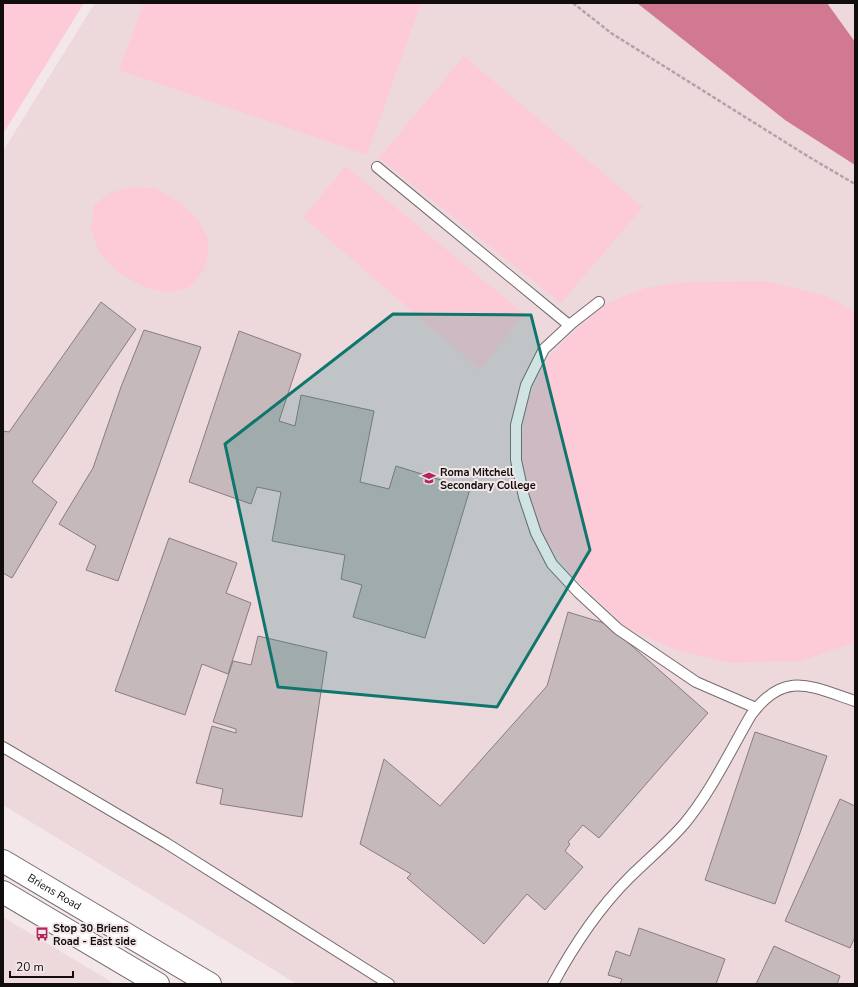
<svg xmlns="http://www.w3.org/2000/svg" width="858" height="987" font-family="'Nunito Sans',sans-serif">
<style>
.built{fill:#edd8dc}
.green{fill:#fdcbd7}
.water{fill:#d07991}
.building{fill:#c5b9bb;stroke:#887d7f}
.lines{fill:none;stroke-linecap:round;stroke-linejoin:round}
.lane-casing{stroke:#766b6e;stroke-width:12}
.secondary-casing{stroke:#766b6e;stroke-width:24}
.path{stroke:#afa5a7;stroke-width:2.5;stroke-dasharray:4 2;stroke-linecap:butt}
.lane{stroke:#fff;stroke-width:10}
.secondary{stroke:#fff;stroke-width:22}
.marked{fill:#0f766e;fill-opacity:0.2;stroke:#0f766e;stroke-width:3;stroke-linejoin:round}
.labels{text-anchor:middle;stroke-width:4;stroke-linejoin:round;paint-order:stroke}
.poi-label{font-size:11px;font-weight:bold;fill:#110d0d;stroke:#f3e7e9;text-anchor:start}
.street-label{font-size:11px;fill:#110d0d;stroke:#f3e7e9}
</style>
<rect width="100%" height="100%" fill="#f3e7e9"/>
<g class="built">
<polygon points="95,3 855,3 855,984 297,984 3,805 3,151"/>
<polygon points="3,917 115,984 3,984"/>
</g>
<g class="green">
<polygon points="3,3 84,3 3,134"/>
<polygon points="144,3 421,3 367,155 119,70"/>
<polygon points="464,56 643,207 561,303 379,158"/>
<polygon points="346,166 524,314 480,370 303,217"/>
<polygon points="131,187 155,188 179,202 198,220 208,238 208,254 204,270 190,287 166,293 142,286 119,273 99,252 91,229 94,205 110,193"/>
<polygon points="765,281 827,296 855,312 855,642 801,661 730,663 676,650 627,628 575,578 543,536 522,470 521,448 527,403 549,357 569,336 605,305 619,298 646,288 684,282"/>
</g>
<polygon class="water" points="637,3 827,3 855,42 855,165 785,120"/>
<g class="building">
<polygon points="101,302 136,329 32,482 57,502 12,578 3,573 3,431 9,432"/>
<polygon points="144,330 201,347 118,581 86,570 96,546 59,524 93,468 121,387"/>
<polygon points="239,331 301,354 279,421 295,426 301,395 374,411 360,482 389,489 396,466 470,489 425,638 353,617 362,585 341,579 345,555 272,541 281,492 257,487 251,504 189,482"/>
<polygon points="169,538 237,563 226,593 251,603 228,674 202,664 185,715 115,691"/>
<polygon points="568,612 607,624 708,713 599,838 583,825 568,842 570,844 565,851 583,867 545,910 527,894 484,944 407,878 411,874 360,844 384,759 440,806 547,686"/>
<polygon points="258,636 327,652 302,817 220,804 223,789 196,783 212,726 236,733 236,729 213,722 233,661 251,665"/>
<polygon points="755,732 827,756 775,904 705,880"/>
<polygon points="840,799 855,806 855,937 850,948 785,921"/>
<polygon points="639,928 725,959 716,984 620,984 622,979 608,975 616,951 630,956"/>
<polygon points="774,946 840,976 837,984 756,984"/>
</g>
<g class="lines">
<g class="lane-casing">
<g id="lane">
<polyline points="377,167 569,325"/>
<polyline points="599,302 572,323 544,349 526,385 516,425 516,460 524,497 536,533 552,564 578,592 618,629 696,682 756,708"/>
<polyline points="3,747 166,843 389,984"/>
<path d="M 553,984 C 573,947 599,908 629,878 C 647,860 668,843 685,823 C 712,790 730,751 751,715 C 784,670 810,686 855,701"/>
</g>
</g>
<g class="secondary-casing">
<g id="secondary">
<path id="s1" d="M 3,861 L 210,984"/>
<polyline points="3,892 158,984"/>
</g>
</g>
<polyline class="path" points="573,3 611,33 809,157 855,184"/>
<use href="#lane" class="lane"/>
<use href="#secondary" class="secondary"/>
</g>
<path class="marked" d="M 393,314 L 531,315 L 590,550 L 497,707 L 278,687 L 225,444 Z"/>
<defs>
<g id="school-bare" transform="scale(1.08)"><path d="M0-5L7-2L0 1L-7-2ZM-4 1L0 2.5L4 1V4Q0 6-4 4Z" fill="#b2255d" stroke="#f3e7e9" stroke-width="2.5" paint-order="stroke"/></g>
<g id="bus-bare" transform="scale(1.08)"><path d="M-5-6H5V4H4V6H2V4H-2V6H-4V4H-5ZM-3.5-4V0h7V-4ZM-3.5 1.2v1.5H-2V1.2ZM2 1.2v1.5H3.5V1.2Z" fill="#b2255d" stroke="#f3e7e9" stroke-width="2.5" paint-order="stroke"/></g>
</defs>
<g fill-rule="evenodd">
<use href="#school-bare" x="429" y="478"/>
<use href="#bus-bare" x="42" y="934"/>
</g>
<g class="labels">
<g class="poi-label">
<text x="440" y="476">Roma Mitchell<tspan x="440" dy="13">Secondary College</tspan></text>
<text x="53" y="932">Stop 30 Briens<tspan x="53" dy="13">Road - East side</tspan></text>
</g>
<g class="street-label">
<text dy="4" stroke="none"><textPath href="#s1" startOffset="60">Briens Road</textPath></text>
</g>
</g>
<rect width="858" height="987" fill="none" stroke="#110d0d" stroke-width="8"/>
<path d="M10 971v6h63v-6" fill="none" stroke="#110d0d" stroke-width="2"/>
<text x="16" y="971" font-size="12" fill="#110d0d" stroke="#f3e7e9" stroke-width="3" paint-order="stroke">20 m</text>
</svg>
